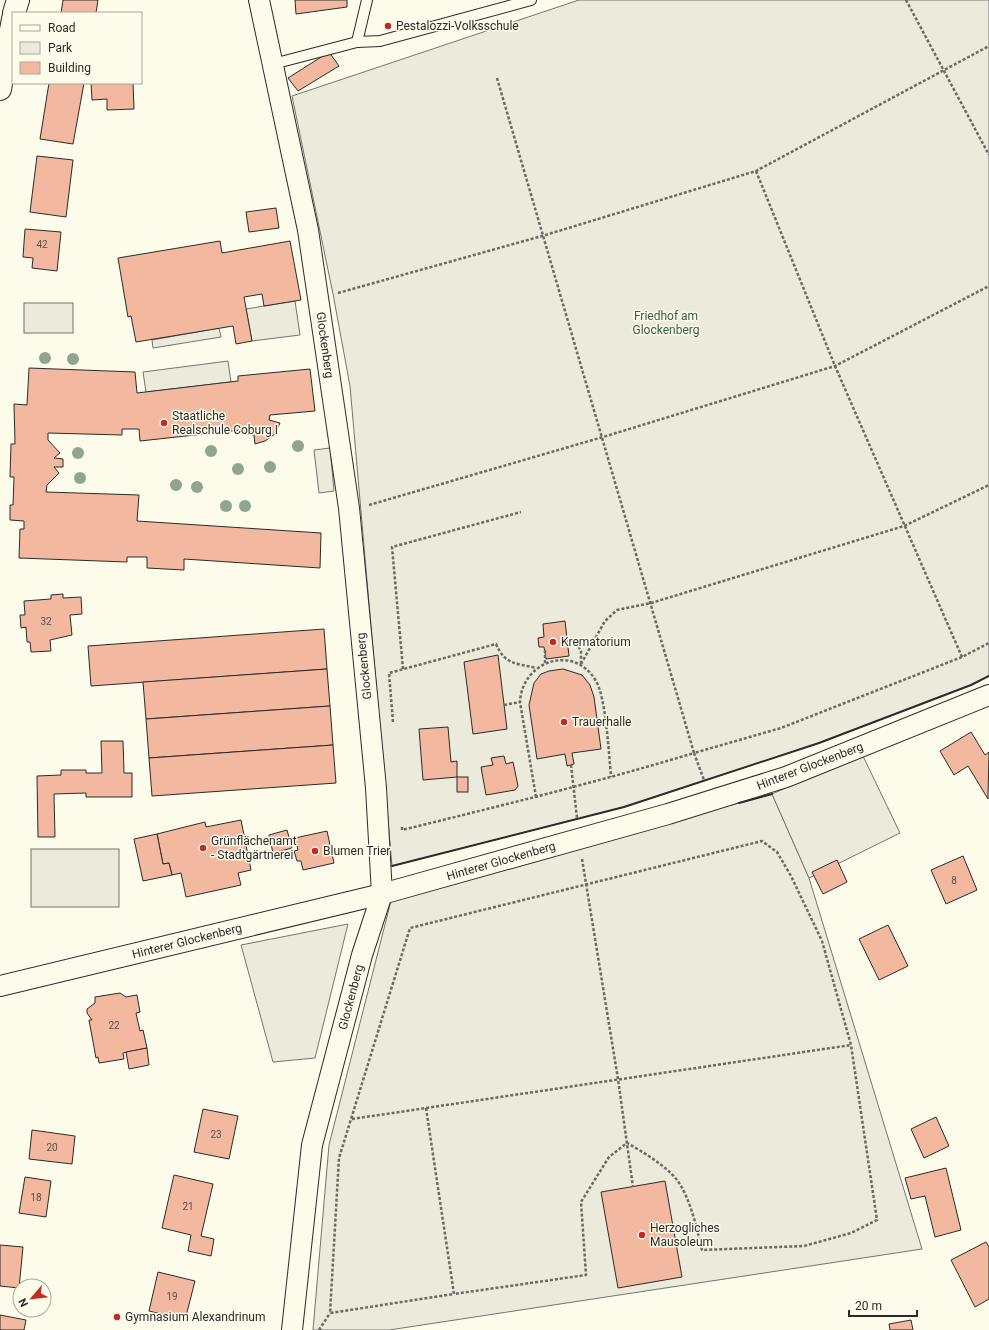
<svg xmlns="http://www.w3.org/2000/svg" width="989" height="1330" font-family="Roboto,sans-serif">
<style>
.green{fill:#ecebdb;stroke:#74746e}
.parking{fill:#eceadb;stroke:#74746e}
.building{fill:#f2b8a0;stroke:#2b2b2b}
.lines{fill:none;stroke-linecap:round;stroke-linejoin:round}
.lane-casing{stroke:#2b2b2b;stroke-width:12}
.street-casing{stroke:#2b2b2b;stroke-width:22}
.secondary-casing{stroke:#2b2b2b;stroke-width:24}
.path{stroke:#6a6964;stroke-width:2.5;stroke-dasharray:3 2;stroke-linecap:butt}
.lane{stroke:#fdfbea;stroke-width:10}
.street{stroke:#fdfbea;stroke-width:20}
.secondary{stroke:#fdfbea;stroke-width:22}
.wall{stroke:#2b2b2b;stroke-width:2}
.tree{fill:#8ea78a}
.poi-dot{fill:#c62828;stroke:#fdfbea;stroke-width:1.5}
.labels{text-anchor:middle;stroke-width:3;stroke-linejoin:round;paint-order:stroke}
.number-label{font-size:10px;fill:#5d4e48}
.poi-label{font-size:12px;fill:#2b2b2b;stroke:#fdfbea;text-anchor:start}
.park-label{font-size:12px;fill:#34623c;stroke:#fdfbea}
.street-label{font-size:12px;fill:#2b2b2b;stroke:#fdfbea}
</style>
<rect width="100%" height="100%" fill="#fdfbea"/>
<g class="green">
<polygon points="579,0 989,0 989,676 971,685 819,743 624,807 392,866 350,386 333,294 292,96"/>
<rect x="24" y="303" width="49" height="30"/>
<polygon points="772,794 809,878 922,1249 389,1330 313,1330 329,1145 392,897"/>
</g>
<g class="parking">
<polygon points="295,301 300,335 252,341 246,309"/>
<polygon points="219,328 221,337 153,348 152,340"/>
<polygon points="228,361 231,382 146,392 143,372"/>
<polygon points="330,448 334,491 319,493 314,450"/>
<polygon points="862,754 900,833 809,878 772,794"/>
<rect x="31" y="849" width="88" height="58"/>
<polygon points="348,924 315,1058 273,1062 241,945"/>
</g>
<g class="building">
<polygon points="63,0 98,0 96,13 61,13"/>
<polygon points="295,0 347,0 347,7 296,14"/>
<polygon points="329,52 339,66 298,91 288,78"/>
<polygon points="49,83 84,83 73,144 40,139"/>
<polygon points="91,83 133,83 134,109 107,110 107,99 92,100"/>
<polygon points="37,156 73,160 66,217 30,212"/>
<polygon points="276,208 279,228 249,232 246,212"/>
<polygon points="25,229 61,232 57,271 32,268 33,258 23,257"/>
<polygon points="220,241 222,253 290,241 301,300 264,306 262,294 244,297 252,341 236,344 233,326 136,342 131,316 128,317 118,258"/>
<polygon points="29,368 135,372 137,393 238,381 238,376 310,369 315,411 270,415 269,420 280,423 275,434 265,441 255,444 254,435 247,434 241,430 140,441 139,429 122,429 122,435 48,433 48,440 60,453 54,458 63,459 63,467 54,467 59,473 47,485 46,492 139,495 137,521 321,533 320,568 184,559 184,570 147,568 147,557 127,557 127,562 19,558 20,529 24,529 24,521 10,520 10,505 13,505 14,477 10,477 11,444 15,444 14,404 27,405"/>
<polygon points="63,594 63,598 81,597 82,614 70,615 72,635 50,640 51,651 31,652 30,642 27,642 26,627 21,628 20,615 25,615 24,601 51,599 51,595"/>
<polygon points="565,621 569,656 546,659 544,647 539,647 538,638 544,637 543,624"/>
<polygon points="324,629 327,669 91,686 88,646"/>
<polygon points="498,655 507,729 473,734 464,662"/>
<polygon points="327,669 330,706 146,719 143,682"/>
<polygon points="563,669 582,675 590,685 594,697 601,749 572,753 574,764 567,766 565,754 537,759 529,705 534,683 541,674 549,671"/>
<polygon points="330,706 333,745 149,758 146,719"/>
<polygon points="448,727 451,762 457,761 457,777 423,780 419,729"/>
<polygon points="971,732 985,755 989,752 988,799 968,766 954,775 940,751"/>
<polygon points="101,741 123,741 124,773 132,773 132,797 86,797 86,793 54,794 55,837 38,837 37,776 61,775 61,770 86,770 86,773 102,773"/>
<polygon points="333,745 336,783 152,796 149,758"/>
<polygon points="504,756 506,764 513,762 518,786 515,790 486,795 481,767 493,765 491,758"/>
<rect x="457" y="777" width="11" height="15"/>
<polygon points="241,820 251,870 238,873 241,885 186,897 181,873 172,875 169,863 163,864 157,834 205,822 206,827"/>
<polygon points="287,830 292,848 273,853 269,835"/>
<polygon points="327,831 334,863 303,870 301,861 297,861 294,851 298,850 295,838"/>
<polygon points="157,834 163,864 169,863 172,875 143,881 134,839"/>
<polygon points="963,856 977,890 946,904 931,870"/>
<polygon points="837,860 847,882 823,894 812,872"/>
<polygon points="888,925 908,966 879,980 859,939"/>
<polygon points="120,993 126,997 137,995 140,1012 136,1013 140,1031 143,1030 147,1048 123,1053 124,1059 99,1063 98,1057 96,1058 89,1020 92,1020 87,1013 87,1009 95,1003 95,997"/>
<polygon points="147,1048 149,1065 129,1069 126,1052"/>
<polygon points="203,1109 238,1116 229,1159 194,1152"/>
<polygon points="936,1117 949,1146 924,1158 911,1129"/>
<polygon points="32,1130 75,1136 72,1164 29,1159"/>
<polygon points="946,1168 961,1230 935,1237 925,1196 911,1199 905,1178"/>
<polygon points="174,1175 213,1184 201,1236 214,1239 211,1256 188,1251 191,1235 162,1228"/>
<polygon points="25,1177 51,1181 46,1217 19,1213"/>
<polygon points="665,1181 682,1277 618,1288 601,1192"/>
<polygon points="986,1242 989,1247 989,1299 975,1307 951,1260"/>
<polygon points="0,1245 23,1247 19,1288 0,1286"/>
<polygon points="158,1272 195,1281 185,1320 149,1311"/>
<polygon points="0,1315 26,1320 24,1330 0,1330"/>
<polygon points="911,1320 913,1330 890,1330 889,1324"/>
</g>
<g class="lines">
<g class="lane-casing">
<g id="lane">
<polyline points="357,42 367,0"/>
<polyline points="273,64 357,42 380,41 531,0"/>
</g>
</g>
<g class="street-casing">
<g id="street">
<polyline points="259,0 308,230 349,508 376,788 382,894 362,955 312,1145 292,1330"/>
<polyline points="0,986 382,894 668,814 786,777 989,695"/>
</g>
</g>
<g class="secondary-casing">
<g id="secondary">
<polyline points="14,13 18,0"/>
<polyline points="0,89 13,19"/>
</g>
</g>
<g class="path">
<polyline points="906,0 989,155"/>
<polyline points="497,78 694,753 781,728 962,657 989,643"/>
<polyline points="756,171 835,366 962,657"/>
<polyline points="338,293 542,236 756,171 989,46"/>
<polyline points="369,505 603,437 835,366 989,286"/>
<polyline points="567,638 576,642 581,651 581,664"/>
<polyline points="545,650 545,663"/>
<polyline points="581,664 605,621 617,610 651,603 904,526 989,485"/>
<polyline points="403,669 392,547 521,512"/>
<polyline points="504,705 520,702"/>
<path d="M 393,722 L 389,673 L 496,644 C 505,665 516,663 536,668"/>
<polyline points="571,765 577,818"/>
<path d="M 536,797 L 520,702 C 522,661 574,643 596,681 C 606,698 609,755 611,777"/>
<path d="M 402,827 L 402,830 C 500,806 598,782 694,753 L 704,780"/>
<polyline points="582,859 618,1079 633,1187"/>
<path d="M 426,1108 L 454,1294 L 586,1275 L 581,1202 L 609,1157 L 627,1143 C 643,1152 665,1165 677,1180 C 690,1197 697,1229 702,1250 L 804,1246 L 851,1233 L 877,1220 L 851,1045 L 822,941 L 791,876 L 777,852 L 762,841 L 410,928 L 339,1158 L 330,1313 L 454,1294"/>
<polyline points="352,1119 851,1045"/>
<polyline points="319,1330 330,1313"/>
</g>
<use href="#lane" class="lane"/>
<use href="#street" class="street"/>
<use href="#secondary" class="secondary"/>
<g class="wall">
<polyline points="739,803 772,794"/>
<polyline points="392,866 624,807 819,743 971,685 989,676"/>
</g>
</g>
<g class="tree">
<circle cx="45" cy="358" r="6"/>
<circle cx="73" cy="359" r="6"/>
<circle cx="298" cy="446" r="6"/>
<circle cx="211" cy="451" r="6"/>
<circle cx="78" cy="453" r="6"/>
<circle cx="270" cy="467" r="6"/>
<circle cx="238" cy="469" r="6"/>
<circle cx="80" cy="478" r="6"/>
<circle cx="176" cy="485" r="6"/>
<circle cx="197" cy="487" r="6"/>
<circle cx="226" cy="506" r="6"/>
<circle cx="245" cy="506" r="6"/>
</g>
<g class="poi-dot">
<circle cx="388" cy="26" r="4"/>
<circle cx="164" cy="423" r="4"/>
<circle cx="553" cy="642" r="4"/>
<circle cx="564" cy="722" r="4"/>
<circle cx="203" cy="848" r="4"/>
<circle cx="315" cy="851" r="4"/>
<circle cx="642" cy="1235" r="4"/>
<circle cx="117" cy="1317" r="4"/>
</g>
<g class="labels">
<g class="number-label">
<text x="42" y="248">42</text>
<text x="46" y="625">32</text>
<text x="954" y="884">8</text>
<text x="114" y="1029">22</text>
<text x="216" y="1138">23</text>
<text x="52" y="1151">20</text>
<text x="36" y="1201">18</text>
<text x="188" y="1210">21</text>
<text x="172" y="1300">19</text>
</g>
<g class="poi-label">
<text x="396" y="30">Pestalozzi-Volksschule</text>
<text x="172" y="420">Staatliche<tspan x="172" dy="14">Realschule Coburg I</tspan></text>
<text x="561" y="646">Krematorium</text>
<text x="572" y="726">Trauerhalle</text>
<text x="211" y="845">Grünflächenamt<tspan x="211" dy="14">- Stadtgärtnerei</tspan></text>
<text x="323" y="855">Blumen Trier</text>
<text x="650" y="1232">Herzogliches<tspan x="650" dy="14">Mausoleum</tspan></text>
<text x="125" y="1321">Gymnasium Alexandrinum</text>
</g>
<g class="park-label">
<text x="666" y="320">Friedhof am<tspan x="666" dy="14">Glockenberg</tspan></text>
</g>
<g class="street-label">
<text transform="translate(325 345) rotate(82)" y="4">Glockenberg</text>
<text transform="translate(364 666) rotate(-96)" y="4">Glockenberg</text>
<text transform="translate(810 766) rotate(-21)" y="4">Hinterer Glockenberg</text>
<text transform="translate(501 861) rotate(-16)" y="4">Hinterer Glockenberg</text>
<text transform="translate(187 941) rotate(-14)" y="4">Hinterer Glockenberg</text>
<text transform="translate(351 997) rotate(-75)" y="4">Glockenberg</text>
</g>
</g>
<rect x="12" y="12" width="130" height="72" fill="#fdfbea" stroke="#a9a89e"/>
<rect x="20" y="25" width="20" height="6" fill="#fdfbea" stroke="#a9a89e"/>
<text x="48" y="32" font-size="12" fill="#2b2b2b">Road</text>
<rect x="20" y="42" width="20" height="12" fill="#ecebdb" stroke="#a9a89e"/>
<text x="48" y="52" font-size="12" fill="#2b2b2b">Park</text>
<rect x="20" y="62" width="20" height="12" fill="#f2b8a0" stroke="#a9a89e"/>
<text x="48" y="72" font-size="12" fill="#2b2b2b">Building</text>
<g transform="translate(32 1298) rotate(242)"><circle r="19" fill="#fdfbea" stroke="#a9a89e"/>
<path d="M0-3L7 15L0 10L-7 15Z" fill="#c62828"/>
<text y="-6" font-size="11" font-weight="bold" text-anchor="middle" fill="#2b2b2b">N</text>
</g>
<path d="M849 1310v6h68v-6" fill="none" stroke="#2b2b2b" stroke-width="2"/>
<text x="855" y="1310" font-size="12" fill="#2b2b2b" stroke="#fdfbea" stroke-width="3" paint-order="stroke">20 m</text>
</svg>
